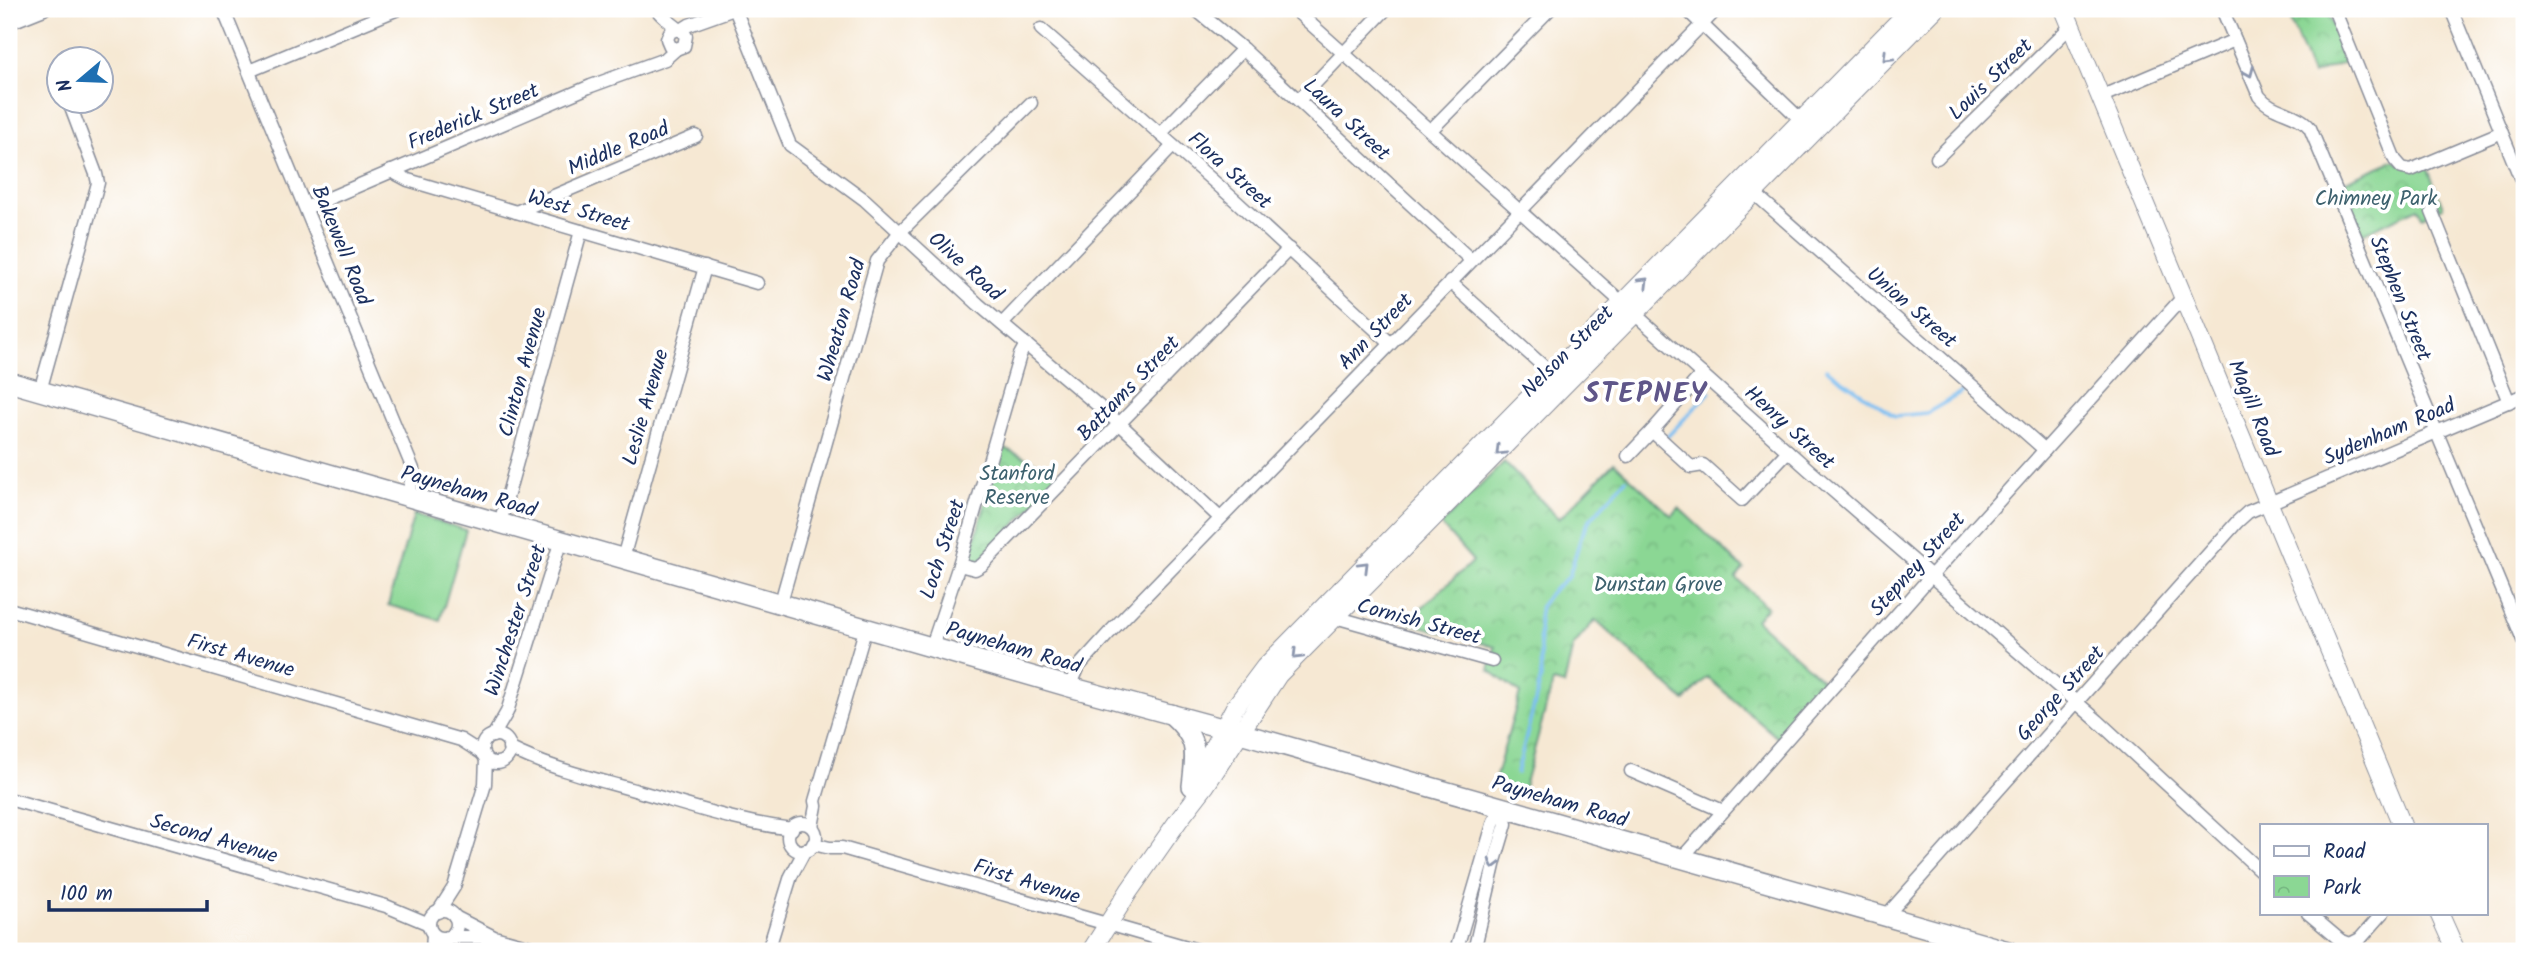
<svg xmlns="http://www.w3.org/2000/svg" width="2533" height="960" font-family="Kalam,sans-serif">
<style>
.grass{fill:#8bd794;stroke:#538379;stroke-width:2}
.park{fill:url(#park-crowns);stroke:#538379;stroke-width:2}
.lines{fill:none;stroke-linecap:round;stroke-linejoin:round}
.stream{stroke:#7dbff2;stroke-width:3.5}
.street-casing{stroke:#888c98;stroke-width:15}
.secondary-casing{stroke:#888c98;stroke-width:20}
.primary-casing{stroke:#888c98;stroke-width:22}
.street{stroke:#fff;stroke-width:12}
.secondary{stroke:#fff;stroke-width:18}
.primary{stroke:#fff;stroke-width:19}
.oneway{stroke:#8d97ae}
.labels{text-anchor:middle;stroke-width:7;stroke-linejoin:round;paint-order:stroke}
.street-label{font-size:21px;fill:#1b2f5e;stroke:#fff}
.park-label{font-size:21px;fill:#3d616e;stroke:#fff}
.district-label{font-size:28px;font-weight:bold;letter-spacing:2px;fill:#5f5689;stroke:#fff}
</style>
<defs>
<pattern id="park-crowns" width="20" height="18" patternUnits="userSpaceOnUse" patternTransform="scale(1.75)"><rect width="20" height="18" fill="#8bd794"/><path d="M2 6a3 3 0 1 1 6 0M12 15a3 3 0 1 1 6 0" fill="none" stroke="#77b982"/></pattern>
</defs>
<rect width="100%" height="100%" fill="#fff"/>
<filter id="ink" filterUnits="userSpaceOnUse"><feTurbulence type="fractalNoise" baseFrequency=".0143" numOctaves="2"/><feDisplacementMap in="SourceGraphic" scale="14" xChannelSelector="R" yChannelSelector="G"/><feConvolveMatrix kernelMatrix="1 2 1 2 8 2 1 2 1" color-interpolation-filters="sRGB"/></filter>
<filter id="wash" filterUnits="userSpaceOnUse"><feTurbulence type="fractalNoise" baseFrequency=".00686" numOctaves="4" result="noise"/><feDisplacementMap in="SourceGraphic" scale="28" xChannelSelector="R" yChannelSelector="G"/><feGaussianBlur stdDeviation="1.57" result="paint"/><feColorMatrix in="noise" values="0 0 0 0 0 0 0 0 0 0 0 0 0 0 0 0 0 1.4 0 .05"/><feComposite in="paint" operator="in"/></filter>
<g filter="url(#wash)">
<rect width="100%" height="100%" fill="#f6e8d3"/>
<polygon class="grass" points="414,514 466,530 440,620 388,605"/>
<g class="park">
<polygon points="2286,9 2326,9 2347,61 2312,75"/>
<polygon points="2395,160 2399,164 2426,164 2443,207 2422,217 2418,208 2355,237 2334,186"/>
<polygon points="1002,447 1061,475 980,562 968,563"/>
<polygon points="1504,462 1559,519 1614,463 1672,516 1679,508 1744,569 1736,578 1767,607 1756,620 1827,684 1779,739 1707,677 1685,701 1595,620 1573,646 1564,685 1553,682 1522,794 1493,786 1520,693 1489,670 1495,647 1406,622 1473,561 1441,525"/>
</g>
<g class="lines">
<g class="stream">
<polyline points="1826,369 1895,416 1927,413 1963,392"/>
<polyline points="1667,437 1710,392"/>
<polyline points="1517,773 1541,678 1539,619 1541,605 1550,593 1569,576 1581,537 1588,522 1626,479"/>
</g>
</g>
</g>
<g filter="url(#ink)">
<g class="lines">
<g class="street-casing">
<g id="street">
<polyline points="223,9 413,469 408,497"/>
<polyline points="735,9 790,145 865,200 978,304 1120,424 1220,518"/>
<polyline points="1195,9 1243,49 1471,260"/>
<polyline points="1294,9 1808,469 2098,721 2262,872"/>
<polyline points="1686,9 1802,121"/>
<path d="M 2222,9 L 2259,96 C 2272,113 2298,112 2310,128 L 2524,642"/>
<polyline points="2334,9 2395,160 2402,168 2411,170 2502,132"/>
<polyline points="2451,9 2524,187"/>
<path d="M 658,11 C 666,21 680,28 686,36 L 684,46 L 676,49 L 670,46 L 667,39 L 670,32 L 678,29"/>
<polyline points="9,23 44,9"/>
<polyline points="1041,29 1237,202 1390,343"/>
<polyline points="681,30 689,25 734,9"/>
<polyline points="249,71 398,9"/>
<polyline points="2100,97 2235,40"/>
<polyline points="1299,100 1386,9"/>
<polyline points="1431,130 1550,9"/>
<polyline points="1160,134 1243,49"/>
<polyline points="1937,158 2071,26"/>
<polyline points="391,171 408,180 757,283"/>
<polyline points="1754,193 2045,450"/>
<polyline points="306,208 591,86 665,59 676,49"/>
<polyline points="516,212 696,136"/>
<polyline points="2432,212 2509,402"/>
<polyline points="1450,282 1553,375"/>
<polyline points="1002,324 1173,146"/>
<polyline points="40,391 98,183 96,174 70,105"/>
<polyline points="1652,431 1702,374"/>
<polyline points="1628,456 1652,431 1691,467 1703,465 1742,500 1788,451"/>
<polyline points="500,523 581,231"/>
<polyline points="623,558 705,267"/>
<polyline points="959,565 975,569 982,565 1289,249"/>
<polyline points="781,602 877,261 900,232 1031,103"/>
<polyline points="9,609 461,740 483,754"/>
<polyline points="1337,616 1342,619 1492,661"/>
<polyline points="932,646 959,565 1020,355 1026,344"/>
<polyline points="1070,687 1079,666 1109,633 1717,9"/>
<circle cx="496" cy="749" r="14"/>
<polyline points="493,736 507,712 561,540"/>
<path d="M 509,748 C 550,769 597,779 641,792 C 691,806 740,823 792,829"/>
<polyline points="1631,771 1723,811"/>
<polyline points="9,799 386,906 429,924"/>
<circle cx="802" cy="837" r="14"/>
<polyline points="812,827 816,806 815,801 866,627"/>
<polyline points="813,844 830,848 842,848 1201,951"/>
<polyline points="1681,859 1931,576 2183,297"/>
<circle cx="443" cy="924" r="14"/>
<polyline points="438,912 454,887 485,784 486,759"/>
<polyline points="2308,913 2340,940 2350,944 2360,939 2383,913"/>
<polyline points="1886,916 2237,522 2248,512 2524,395"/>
<polyline points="455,917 494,937 545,951"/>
<polyline points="448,937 490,937"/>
<polyline points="432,951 433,934"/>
<polyline points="441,951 447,938"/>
<polyline points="768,951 791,876 805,850"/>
<polyline points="1456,951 1494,821 1501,809"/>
<polyline points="1474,951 1495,861 1506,824 1501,809"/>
</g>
</g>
<g class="secondary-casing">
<g id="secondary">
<polyline points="2064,9 2402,825"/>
<polyline points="1194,783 1235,707 1265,667 1911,9"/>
<polyline points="2439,913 2456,951"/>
<polyline points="1091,951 1129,891 1178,821 1205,786 1278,675 1935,9"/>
</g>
</g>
<g class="primary-casing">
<g id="primary">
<polyline points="9,382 1070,687 1240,733 2008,951"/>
<path d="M 1171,714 C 1199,739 1196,751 1192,786"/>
</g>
</g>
<use href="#street" class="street"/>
<use href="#secondary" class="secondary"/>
<use href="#primary" class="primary"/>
</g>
<defs><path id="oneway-chevron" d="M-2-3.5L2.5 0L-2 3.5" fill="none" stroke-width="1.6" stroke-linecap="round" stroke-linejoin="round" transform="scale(1.75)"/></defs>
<g class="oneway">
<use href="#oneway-chevron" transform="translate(1887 57) rotate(135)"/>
<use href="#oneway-chevron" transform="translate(2249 72) rotate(67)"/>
<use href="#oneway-chevron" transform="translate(1644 282) rotate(-45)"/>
<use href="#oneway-chevron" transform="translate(1500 451) rotate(135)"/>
<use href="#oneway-chevron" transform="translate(1364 566) rotate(-45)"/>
<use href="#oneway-chevron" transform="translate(1297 655) rotate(135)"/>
<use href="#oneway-chevron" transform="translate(1494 864) rotate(105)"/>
</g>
</g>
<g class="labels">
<g class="street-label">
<text transform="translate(1990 79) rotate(-44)" y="7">Louis Street</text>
<text transform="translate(473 116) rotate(-23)" y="7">Frederick Street</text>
<text transform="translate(1347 119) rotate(43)" y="7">Laura Street</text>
<text transform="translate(618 148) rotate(-23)" y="7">Middle Road</text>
<text transform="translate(1230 170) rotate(42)" y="7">Flora Street</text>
<text transform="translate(579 210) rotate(16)" y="7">West Street</text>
<text transform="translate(342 245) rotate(68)" y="7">Bakewell Road</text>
<text transform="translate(966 266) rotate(42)" y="7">Olive Road</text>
<text transform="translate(2401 298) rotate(68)" y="7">Stephen Street</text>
<text transform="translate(1912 307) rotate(41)" y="7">Union Street</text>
<text transform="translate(841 320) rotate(-74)" y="7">Wheaton Road</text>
<text transform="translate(1375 331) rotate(-46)" y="7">Ann Street</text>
<text transform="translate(1567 351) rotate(-45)" y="7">Nelson Street</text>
<text transform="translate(522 372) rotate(-75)" y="7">Clinton Avenue</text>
<text transform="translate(1128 388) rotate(-46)" y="7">Battams Street</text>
<text transform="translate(645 407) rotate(-74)" y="7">Leslie Avenue</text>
<text transform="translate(2254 408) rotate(68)" y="7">Magill Road</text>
<text transform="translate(1790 427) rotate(42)" y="7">Henry Street</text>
<text transform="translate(2389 431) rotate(-23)" y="7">Sydenham Road</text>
<text transform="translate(469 491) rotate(16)" y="7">Payneham Road</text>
<text transform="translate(942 549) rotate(-72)" y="7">Loch Street</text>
<text transform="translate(1917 564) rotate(-48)" y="7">Stepney Street</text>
<text transform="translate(515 620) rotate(-72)" y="7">Winchester Street</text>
<text transform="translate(1419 621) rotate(15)" y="7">Cornish Street</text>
<text transform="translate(1014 647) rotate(16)" y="7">Payneham Road</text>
<text transform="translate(241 655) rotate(16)" y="7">First Avenue</text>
<text transform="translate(2060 693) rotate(-48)" y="7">George Street</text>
<text transform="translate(1560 801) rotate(16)" y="7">Payneham Road</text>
<text transform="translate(214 838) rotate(16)" y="7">Second Avenue</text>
<text transform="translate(1027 881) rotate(17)" y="7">First Avenue</text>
</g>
<g class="park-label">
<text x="2376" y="205">Chimney Park</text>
<text x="1017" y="480">Stanford<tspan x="1017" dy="24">Reserve</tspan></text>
<text x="1658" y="591">Dunstan Grove</text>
</g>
<g class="district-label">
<text x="1646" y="402">STEPNEY</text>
</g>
</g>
<rect width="2533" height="960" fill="none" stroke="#fff" stroke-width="35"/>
<rect x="2260" y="824" width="228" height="91" fill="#ffffff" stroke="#a4acbf" stroke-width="2"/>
<rect x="2274" y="846" width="35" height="10" fill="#ffffff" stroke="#a4acbf" stroke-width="2"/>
<text x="2323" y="858" font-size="21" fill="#1b2f5e">Road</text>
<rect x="2274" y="876" width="35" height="21" fill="url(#park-crowns)" stroke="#a4acbf" stroke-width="2"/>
<text x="2323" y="894" font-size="21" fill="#1b2f5e">Park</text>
<g transform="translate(80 80) rotate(251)"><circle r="33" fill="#ffffff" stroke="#a4acbf" stroke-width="2"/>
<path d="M0-5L12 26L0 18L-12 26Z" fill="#1f6fb2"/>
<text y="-10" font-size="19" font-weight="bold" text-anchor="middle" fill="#1b2f5e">N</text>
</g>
<path d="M49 900v10h158v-10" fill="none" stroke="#1b2f5e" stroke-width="3.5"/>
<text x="60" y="900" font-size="21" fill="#1b2f5e" stroke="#ffffff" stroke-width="5" paint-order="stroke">100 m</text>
</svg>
